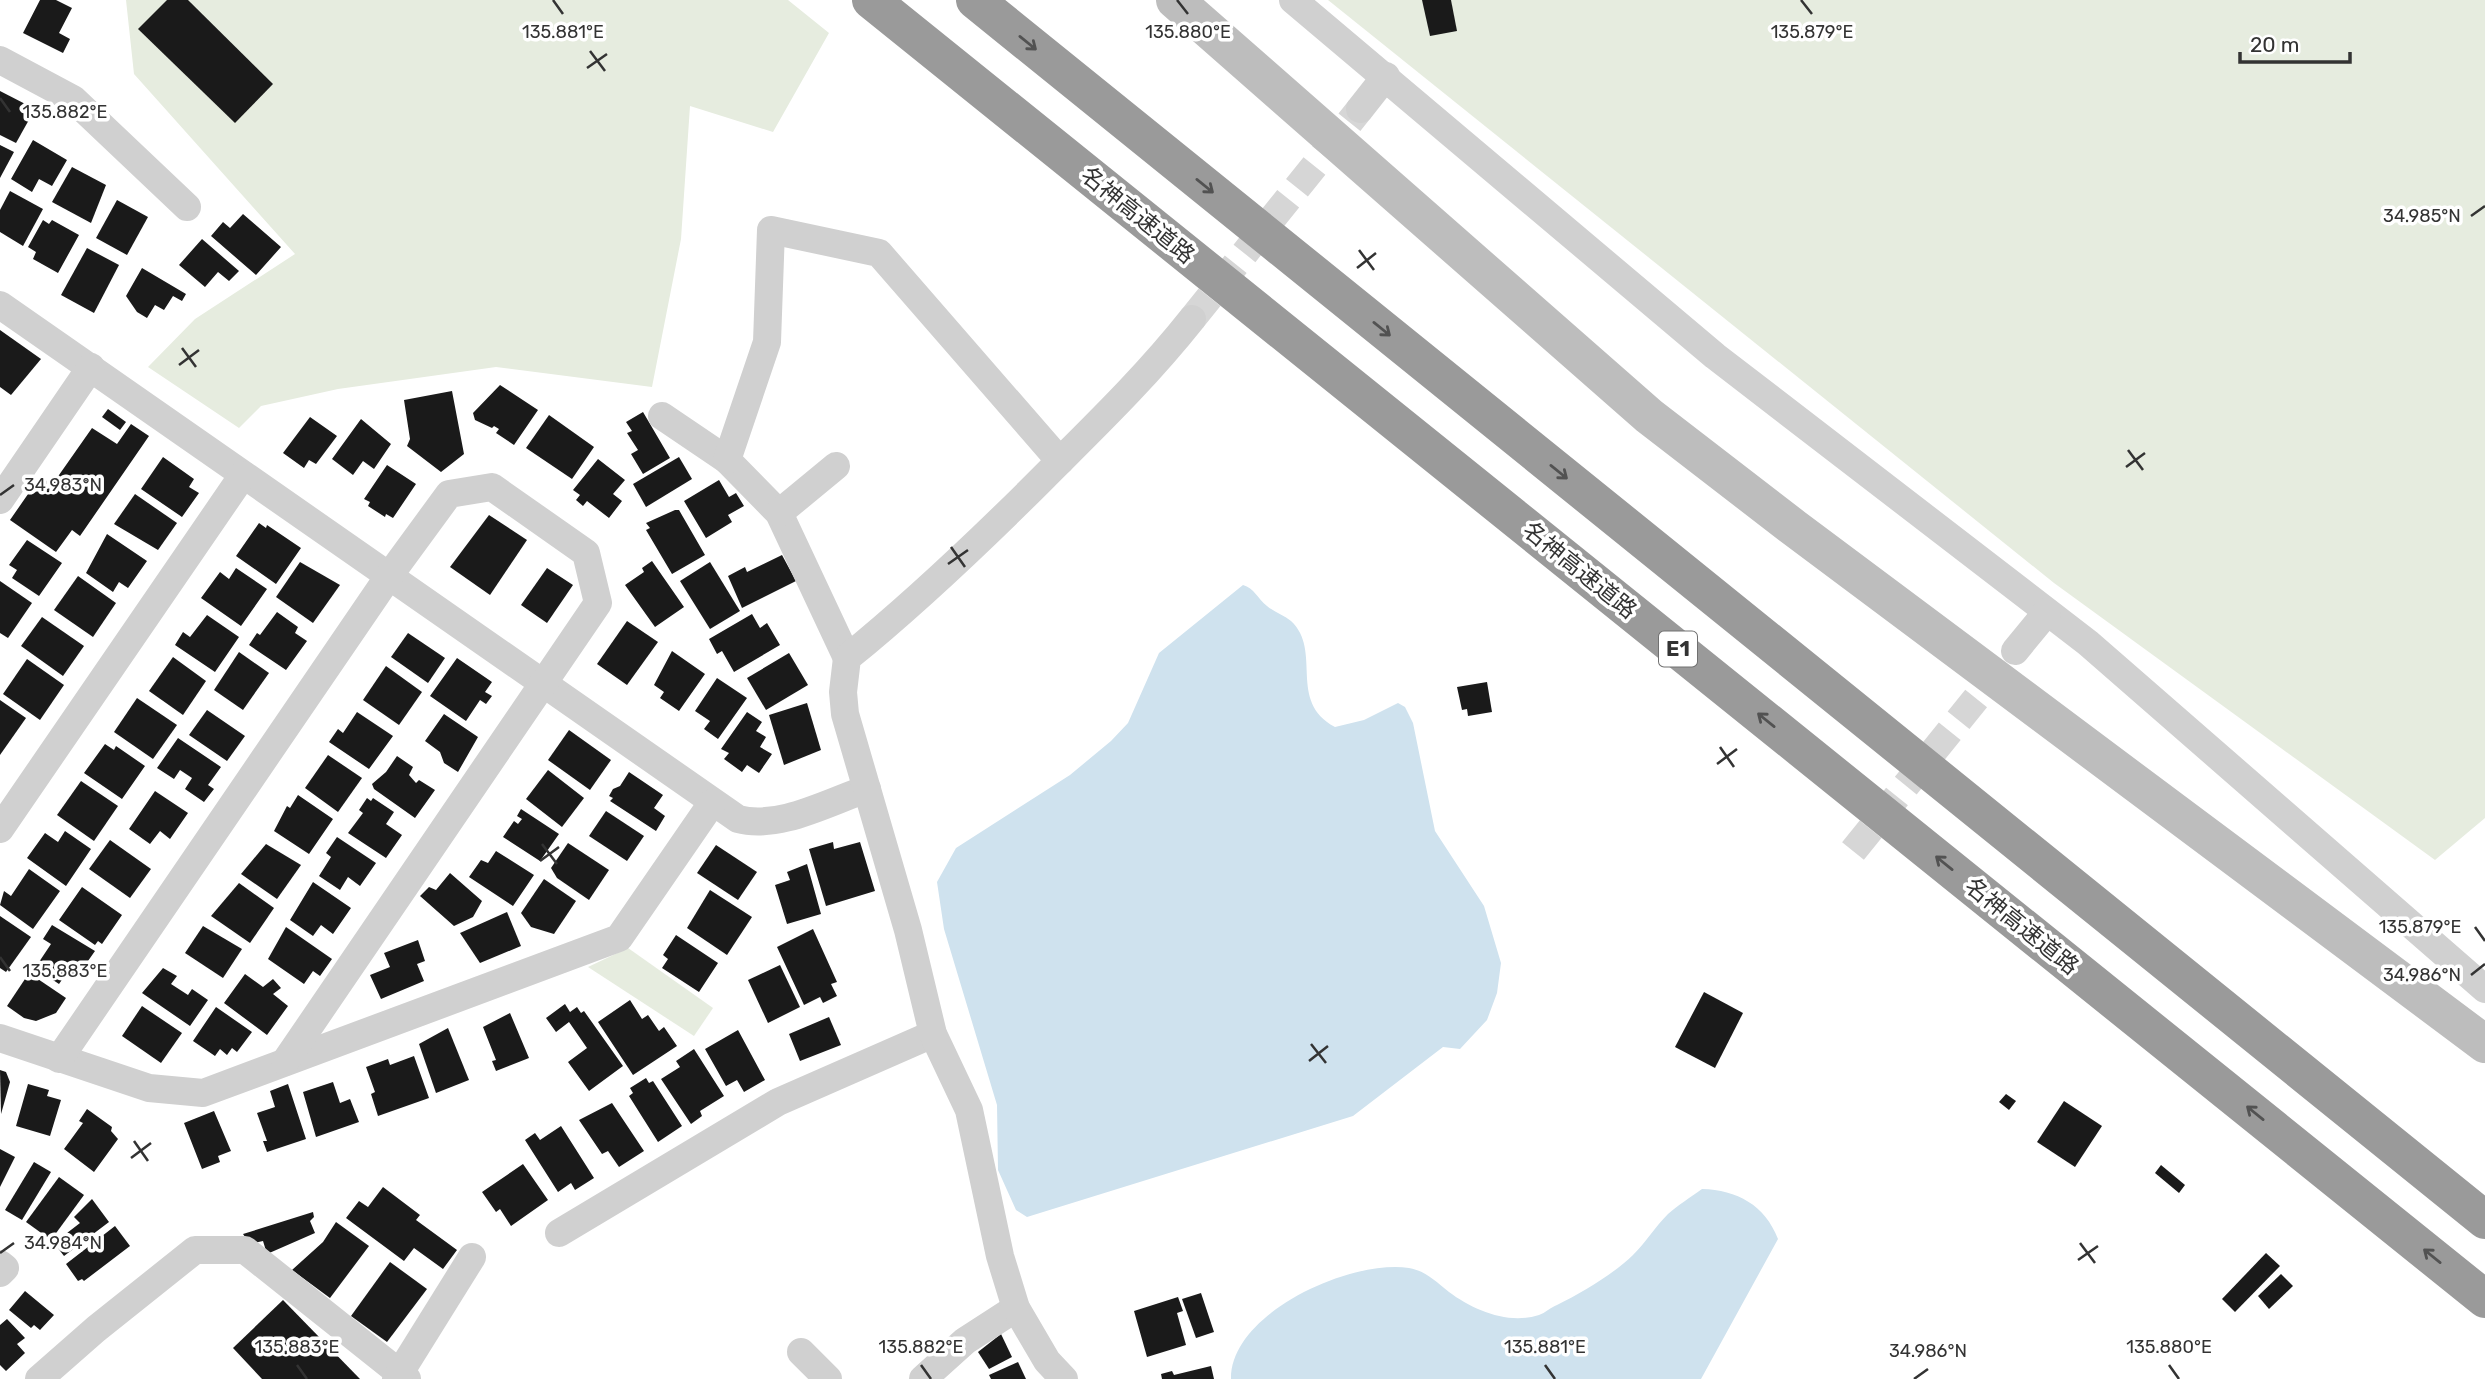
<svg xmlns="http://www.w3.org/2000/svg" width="2485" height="1379" font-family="Rubik,'Noto Sans JP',sans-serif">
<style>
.green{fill:#e6ecdf}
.water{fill:#cfe2ee}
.building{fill:#1a1a1a}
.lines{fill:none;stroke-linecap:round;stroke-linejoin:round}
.street-tunnel{stroke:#d6d6d6;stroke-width:28;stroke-dasharray:28 14;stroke-linecap:butt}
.street{stroke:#d0d0d0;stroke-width:28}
.secondary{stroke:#bdbdbd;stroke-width:38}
.highway{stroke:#9a9a9a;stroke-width:38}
.oneway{stroke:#525252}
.ticks{fill:none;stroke:#333;stroke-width:2.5}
.labels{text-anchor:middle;stroke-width:7;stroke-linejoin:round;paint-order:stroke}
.shield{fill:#fff;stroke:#707070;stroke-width:2}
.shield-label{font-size:21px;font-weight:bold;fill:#333}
.street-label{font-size:23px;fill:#333;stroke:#fff}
.ticks-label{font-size:18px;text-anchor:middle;fill:#333;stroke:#fff;stroke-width:7;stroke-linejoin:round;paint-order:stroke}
</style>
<rect width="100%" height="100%" fill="#fff"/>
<g class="green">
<polygon points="126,0 788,0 829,33 773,132 690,106 681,239 652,387 496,367 338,389 261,406 239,428 148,367 195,319 295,254 134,74"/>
<polygon points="1328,0 2485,0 2485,818 2435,860 2054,583"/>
<polygon points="628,948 713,1008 694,1036 588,967"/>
</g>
<g class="water">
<path d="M 1243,585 C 1254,588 1258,599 1267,606 C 1274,612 1284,615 1291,621 C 1323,651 1287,701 1335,727 L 1364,720 L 1398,703 L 1405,707 L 1413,723 L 1435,831 L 1484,906 L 1501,963 L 1497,993 L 1487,1020 L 1460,1049 L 1443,1047 L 1353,1116 L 1027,1217 L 1016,1210 L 998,1170 L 997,1105 L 944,929 L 937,882 L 956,848 L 1070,775 L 1111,741 L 1128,723 L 1159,653 Z"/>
<path d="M 1702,1189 C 1737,1190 1765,1205 1778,1239 L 1701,1379 L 1231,1379 C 1230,1313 1351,1259 1409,1268 C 1426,1271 1435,1281 1449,1292 C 1473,1310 1508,1325 1539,1315 C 1545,1313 1551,1307 1557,1305 C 1583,1292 1612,1275 1633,1255 C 1646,1242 1655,1227 1668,1214 C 1678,1205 1691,1197 1702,1189 Z"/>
</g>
<g class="building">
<polygon points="40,0 56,0 72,8 59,33 70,39 63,53 23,33"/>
<polygon points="167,0 188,0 273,84 235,123 138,29"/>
<polygon points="1422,0 1451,0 1457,31 1430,36"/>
<polygon points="0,91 35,109 16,143 0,135"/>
<polygon points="33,140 67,160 52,186 39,179 32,192 11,179"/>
<polygon points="0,145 14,152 0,178"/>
<polygon points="72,167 106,185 91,223 52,202"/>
<polygon points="10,191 43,209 23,246 0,232 0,210"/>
<polygon points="117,200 148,217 127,255 96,238"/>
<polygon points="243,214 281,247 256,275 211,236 223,222 230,228"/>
<polygon points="43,220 49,224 52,220 79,235 58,273 33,259 36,252 28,247"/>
<polygon points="202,239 239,271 229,281 218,272 205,287 179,265"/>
<polygon points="87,248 119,265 94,313 61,295"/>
<polygon points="142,268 186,294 182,301 173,296 164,310 155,305 147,318 137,312 126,296"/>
<polygon points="0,330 41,359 11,395 0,387"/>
<polygon points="500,385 538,410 514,445 496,433 499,429 494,426 492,428 475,420 473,413"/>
<polygon points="452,391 464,454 441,472 407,446 410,439 404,400"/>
<polygon points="108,409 126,422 120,430 102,417"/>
<polygon points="643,412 670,458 643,474 631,454 638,450 627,433 632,431 626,422"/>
<polygon points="549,415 594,447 572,479 526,448"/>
<polygon points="310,417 337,436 316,464 309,460 304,468 283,453"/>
<polygon points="361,419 391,444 374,469 363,461 353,475 332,459"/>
<polygon points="131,424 149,436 80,536 72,530 56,552 10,520 35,484 39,486 44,479 52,485 92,428 117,444"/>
<polygon points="163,457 194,479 189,487 199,493 182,517 141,489"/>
<polygon points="679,457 692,479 646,507 633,484"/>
<polygon points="598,459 625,480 613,494 622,501 609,518 587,501 583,506 576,500 580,495 573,490"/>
<polygon points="387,465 416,484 393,518 386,514 385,517 368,506 370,502 364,499"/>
<polygon points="719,480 729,497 736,493 744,506 728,515 732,522 706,538 684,501"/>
<polygon points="135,494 177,523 158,550 114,524"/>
<polygon points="675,510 679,510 705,555 672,574 646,530 650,528 646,523"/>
<polygon points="489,515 527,540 490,595 450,567"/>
<polygon points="259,523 266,528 267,525 301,548 276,584 236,556"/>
<polygon points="107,534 147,561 128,588 119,582 113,592 86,573"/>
<polygon points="27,540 62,563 39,596 12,578 17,570 9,565"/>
<polygon points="782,555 796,581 742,608 728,576 745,567 747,572"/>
<polygon points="652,561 684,607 655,627 625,585 644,572 642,568"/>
<polygon points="300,562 340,585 313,623 276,597"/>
<polygon points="710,562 740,611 710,629 680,581"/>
<polygon points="236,568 267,589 241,626 201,598 220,572 229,579"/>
<polygon points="547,568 573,585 547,623 521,605"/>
<polygon points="78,576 116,603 93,637 54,610"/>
<polygon points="0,581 32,603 8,638 0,633"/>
<polygon points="277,612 298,627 295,633 307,641 286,670 249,645 257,633 260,635"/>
<polygon points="752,614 760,628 767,623 780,645 734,672 722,651 717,654 709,639"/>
<polygon points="207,615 239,637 215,672 175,645 183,632 190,637"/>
<polygon points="42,617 84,646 63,676 21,646"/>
<polygon points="627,621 658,642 627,685 597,664"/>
<polygon points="408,633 445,658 428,683 391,657"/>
<polygon points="672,651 705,674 679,711 660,698 664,692 654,685"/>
<polygon points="239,652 269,673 243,710 214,690"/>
<polygon points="789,653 808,685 766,710 747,678"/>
<polygon points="173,657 206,681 183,715 149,691"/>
<polygon points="457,658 492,682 485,692 492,696 486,704 480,700 466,721 430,696"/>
<polygon points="27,659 64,685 40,720 3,694"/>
<polygon points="386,666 422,692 399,725 363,700"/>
<polygon points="717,678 747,698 718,739 704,729 710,721 695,711"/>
<polygon points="1487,682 1492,712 1468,716 1467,709 1462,710 1457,687"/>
<polygon points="137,698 177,725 153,759 114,732"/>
<polygon points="0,700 26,718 0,755"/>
<polygon points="807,703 821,750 784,765 769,715"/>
<polygon points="207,710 245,736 227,761 189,735"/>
<polygon points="357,712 393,736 369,769 329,742 338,729 343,733"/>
<polygon points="747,712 762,722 756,731 766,737 760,747 772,754 759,773 747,765 742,772 724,759 729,753 721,749"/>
<polygon points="444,714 478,737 458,772 444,763 440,752 425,741"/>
<polygon points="569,730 611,760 590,790 548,760"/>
<polygon points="178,738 221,767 208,785 214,789 204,802 185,789 192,778 180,770 174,779 157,768"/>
<polygon points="105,744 114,750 116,746 145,766 122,799 84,773"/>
<polygon points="328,755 362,778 338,812 305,788"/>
<polygon points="397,756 413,767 409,775 416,783 419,780 435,790 415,818 374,789 372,784 386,772"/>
<polygon points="548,770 584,798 562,827 526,799"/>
<polygon points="629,772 663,795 654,808 665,816 656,831 610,801 613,798 609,796 613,789 620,786"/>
<polygon points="81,781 118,806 94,841 57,815"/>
<polygon points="155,791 188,813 170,839 160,831 150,844 129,829"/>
<polygon points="298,795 333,819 309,854 274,831 287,806 290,808"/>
<polygon points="367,798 371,801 373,798 394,812 386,824 402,835 386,858 348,833 363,813 359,810"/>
<polygon points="521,809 559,834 540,861 503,837 514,821 518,824 522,819 517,816"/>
<polygon points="606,811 644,836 627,861 589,836"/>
<polygon points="65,831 91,849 66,886 27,858 45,833 58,842"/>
<polygon points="337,837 376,863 360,886 348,877 340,890 319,876 331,857 326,853"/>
<polygon points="110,840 151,869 130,898 89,869"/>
<polygon points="833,842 834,849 860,842 875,891 826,906 809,849"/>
<polygon points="568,843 609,870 589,900 557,878 551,868"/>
<polygon points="266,844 301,865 277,899 241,874"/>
<polygon points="716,845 757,872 738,900 697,873"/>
<polygon points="496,851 534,875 513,906 469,877 481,860 488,863"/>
<polygon points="807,864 821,914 787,924 775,885 790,880 787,872"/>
<polygon points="29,869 60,891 33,929 0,905 4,891 11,896"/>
<polygon points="450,873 482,901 473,917 454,926 420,896 429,887 436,890"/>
<polygon points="544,879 576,901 554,934 531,927 521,913"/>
<polygon points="313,882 351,908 333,934 321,925 313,936 290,920"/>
<polygon points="239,883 274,908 250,943 211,916"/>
<polygon points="82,887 122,915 102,944 98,941 95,945 59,920"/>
<polygon points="710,890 752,917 727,955 687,928"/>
<polygon points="507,912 521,946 480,963 460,933"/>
<polygon points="0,916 31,937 6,972 0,968"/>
<polygon points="52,925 95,951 76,978 68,971 59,984 35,968 51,944 43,939"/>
<polygon points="203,926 242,949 223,978 185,953"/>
<polygon points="286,927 332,959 320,976 313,971 304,984 268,959"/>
<polygon points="813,929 837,982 831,984 837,996 823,1003 820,997 804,1005 777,947"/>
<polygon points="676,935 718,963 699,992 662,968 668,959 663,955"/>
<polygon points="418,940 425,961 417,964 424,981 381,999 370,975 390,967 384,953"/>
<polygon points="780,965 800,1007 768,1023 748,980"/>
<polygon points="163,968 177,976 171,984 188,995 192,989 208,1000 190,1026 142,993"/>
<polygon points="29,973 66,998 56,1013 36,1021 24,1018 7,1006"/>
<polygon points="245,974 263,987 273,979 281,988 273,994 288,1006 267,1035 224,1003"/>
<polygon points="1704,992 1743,1013 1715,1068 1675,1047"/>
<polygon points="630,1000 642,1019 648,1015 659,1031 664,1027 677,1046 633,1075 598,1022"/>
<polygon points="565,1004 570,1012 577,1007 581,1013 584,1011 623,1066 589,1091 568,1062 587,1048 569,1022 556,1032 546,1018"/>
<polygon points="142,1006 182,1033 161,1063 122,1036"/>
<polygon points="216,1007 252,1032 237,1052 232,1048 227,1055 220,1049 215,1056 193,1041"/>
<polygon points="510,1013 529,1058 496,1071 492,1061 496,1060 483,1027"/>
<polygon points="829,1017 841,1045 800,1061 789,1034"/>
<polygon points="448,1028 469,1080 436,1093 419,1044"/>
<polygon points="738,1030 765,1080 744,1092 737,1080 726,1086 705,1049"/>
<polygon points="694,1049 724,1096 700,1111 702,1116 691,1124 661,1079 680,1067 676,1061"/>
<polygon points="414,1056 429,1098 378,1116 371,1094 375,1092 366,1067 388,1059 390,1065"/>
<polygon points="0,1070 6,1072 10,1082 1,1114"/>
<polygon points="646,1078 649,1083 653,1081 682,1126 658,1142 629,1096 633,1093 630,1088"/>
<polygon points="333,1082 340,1103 350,1099 359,1122 316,1137 303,1092"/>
<polygon points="28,1084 49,1090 47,1096 61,1100 50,1136 16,1126"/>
<polygon points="288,1084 306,1139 267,1152 263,1141 267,1141 257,1113 275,1107 270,1091"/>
<polygon points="2006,1094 2016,1101 2009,1110 1999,1102"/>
<polygon points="2064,1101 2102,1126 2075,1167 2037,1142"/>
<polygon points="612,1103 644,1151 619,1167 608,1151 602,1154 579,1120"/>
<polygon points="87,1109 112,1127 111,1131 118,1139 94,1172 64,1149 83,1123 79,1121"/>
<polygon points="214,1111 231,1151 218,1156 220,1162 202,1169 184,1123"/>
<polygon points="561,1126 594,1178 575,1190 571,1183 558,1192 525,1140 535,1133 540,1140"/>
<polygon points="0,1149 15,1157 0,1187"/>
<polygon points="34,1162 51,1172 22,1220 5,1210"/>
<polygon points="523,1164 548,1200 511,1226 500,1209 496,1212 482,1192"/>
<polygon points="2161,1165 2185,1185 2179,1193 2155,1173"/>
<polygon points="59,1177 84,1195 51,1240 26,1222"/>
<polygon points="383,1187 420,1215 416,1220 457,1250 443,1269 414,1248 404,1261 346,1218 359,1201 368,1207"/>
<polygon points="92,1199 109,1222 64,1256 54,1243 80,1223 74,1217"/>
<polygon points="313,1212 314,1217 310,1221 315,1233 267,1254 263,1241 250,1244 243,1234"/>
<polygon points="336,1222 369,1246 330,1298 292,1270 323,1242"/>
<polygon points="115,1226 130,1246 84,1281 82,1279 78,1281 66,1264"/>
<polygon points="2266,1253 2280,1266 2235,1312 2222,1299"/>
<polygon points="390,1262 427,1289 387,1342 351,1316"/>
<polygon points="2281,1274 2293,1286 2269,1309 2258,1296"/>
<polygon points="25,1291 54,1315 40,1330 34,1325 31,1328 9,1310"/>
<polygon points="1201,1293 1214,1332 1196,1338 1182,1299"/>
<polygon points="1178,1297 1183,1311 1177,1313 1186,1345 1147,1357 1134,1311"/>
<polygon points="283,1300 360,1379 262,1379 233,1348"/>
<polygon points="7,1319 25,1338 17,1344 25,1353 6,1371 0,1365 0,1325"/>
<polygon points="1001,1334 1012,1357 989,1369 978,1352"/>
<polygon points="1018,1362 1026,1379 991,1379 989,1375"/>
<polygon points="1211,1366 1214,1379 1162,1379 1161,1374 1172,1371 1174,1375"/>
</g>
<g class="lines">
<g class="street-tunnel">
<polyline points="1192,319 1360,109"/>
<polyline points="1853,851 2004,664"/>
</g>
<g class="street">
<polyline points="1293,0 1715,356 2088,643 2485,989"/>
<polyline points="0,60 73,99 187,207"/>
<polyline points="1360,109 1386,76"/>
<path d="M 0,305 L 738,819 C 779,830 828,802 867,789"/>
<polyline points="662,416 727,460 779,513 847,658"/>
<polyline points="727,460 767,342 771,230 879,253 1060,461"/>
<polyline points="0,500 91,367"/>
<polyline points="779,513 836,466"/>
<polyline points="2015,651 2047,612"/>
<polyline points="0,829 243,475"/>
<polyline points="0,1038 149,1088 203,1093 619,938 712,803"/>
<polyline points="59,1059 389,576 449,494 492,487 586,553 598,603 285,1062"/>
<polyline points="559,1233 778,1102 933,1034"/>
<polyline points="0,1264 5,1268 0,1273"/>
<polyline points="801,1352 828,1379"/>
<polyline points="39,1379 96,1329 195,1250 245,1250 407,1379"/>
<polyline points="396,1379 472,1257"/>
<polyline points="923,1379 965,1341 1016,1308"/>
<path d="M 1064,1379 L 1047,1361 L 1016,1308 L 1000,1256 L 969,1110 L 933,1034 L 908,930 L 845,714 L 843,692 L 847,658 C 916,602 980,541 1043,478 C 1095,426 1146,377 1192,319"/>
</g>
<polyline class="secondary" points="1175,0 1649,416 1793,527 2485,1044"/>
<g class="highway">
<polyline points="871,0 2485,1299"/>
<polyline points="975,0 2485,1220"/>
</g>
</g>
<defs><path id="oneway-shaft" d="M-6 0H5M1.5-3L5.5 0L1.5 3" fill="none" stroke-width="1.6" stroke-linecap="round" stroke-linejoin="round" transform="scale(1.75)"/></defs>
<g class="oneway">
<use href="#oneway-shaft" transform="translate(1028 43) rotate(39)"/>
<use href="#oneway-shaft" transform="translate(1205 186) rotate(39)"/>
<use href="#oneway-shaft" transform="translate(1382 329) rotate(39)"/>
<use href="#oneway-shaft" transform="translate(1559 472) rotate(39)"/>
<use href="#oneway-shaft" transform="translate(1766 720) rotate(-141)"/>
<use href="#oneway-shaft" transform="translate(1944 863) rotate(-141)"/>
<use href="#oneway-shaft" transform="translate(2255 1113) rotate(-141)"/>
<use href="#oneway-shaft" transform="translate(2432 1256) rotate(-141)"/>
</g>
<path class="ticks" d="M 553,0 L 563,14M 1177,0 L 1188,14M 1801,0 L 1812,14M 590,51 L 605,71M 587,68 L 607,54M 0,98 L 10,112M 2471,216 L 2485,206M 1359,250 L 1374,270M 1357,268 L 1376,253M 182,348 L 196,367M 179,365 L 199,350M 2128,450 L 2143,470M 2126,467 L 2145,453M 0,495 L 14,485M 951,547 L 965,567M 948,564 L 968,550M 1720,747 L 1734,767M 1717,764 L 1737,749M 542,844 L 557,864M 540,861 L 559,847M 2475,927 L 2485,941M 0,957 L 10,971M 2471,975 L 2485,964M 1311,1044 L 1326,1063M 1309,1061 L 1328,1046M 134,1141 L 148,1161M 131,1158 L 151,1143M 2080,1243 L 2095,1263M 0,1253 L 14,1243M 2078,1260 L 2098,1246M 297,1365 L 307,1379M 921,1365 L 931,1379M 1545,1365 L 1555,1379M 2169,1365 L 2179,1379M 1914,1379 L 1928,1369"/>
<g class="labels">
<rect class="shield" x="1659" y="631.5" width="38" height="35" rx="5"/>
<g class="shield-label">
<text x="1678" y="656">E1</text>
</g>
<g class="street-label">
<text transform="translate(1138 215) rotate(39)" y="8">名神高速道路</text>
<text transform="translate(1580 570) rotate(39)" y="8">名神高速道路</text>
<text transform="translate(2022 926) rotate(39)" y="8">名神高速道路</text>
</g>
</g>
<g class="ticks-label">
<text x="563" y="38">135.881°E</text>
<text x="1188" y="38">135.880°E</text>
<text x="1812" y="38">135.879°E</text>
<text x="65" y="118">135.882°E</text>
<text x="2422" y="222">34.985°N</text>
<text x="63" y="491">34.983°N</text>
<text x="2420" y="933">135.879°E</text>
<text x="65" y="977">135.883°E</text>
<text x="2422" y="981">34.986°N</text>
<text x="63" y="1249">34.984°N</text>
<text x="297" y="1353">135.883°E</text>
<text x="921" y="1353">135.882°E</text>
<text x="1545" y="1353">135.881°E</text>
<text x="2169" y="1353">135.880°E</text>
<text x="1928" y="1357">34.986°N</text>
</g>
<path d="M2240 52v10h110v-10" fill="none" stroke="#333333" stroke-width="3.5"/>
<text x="2250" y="52" font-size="21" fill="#333333" stroke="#ffffff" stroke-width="5" paint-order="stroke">20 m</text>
</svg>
